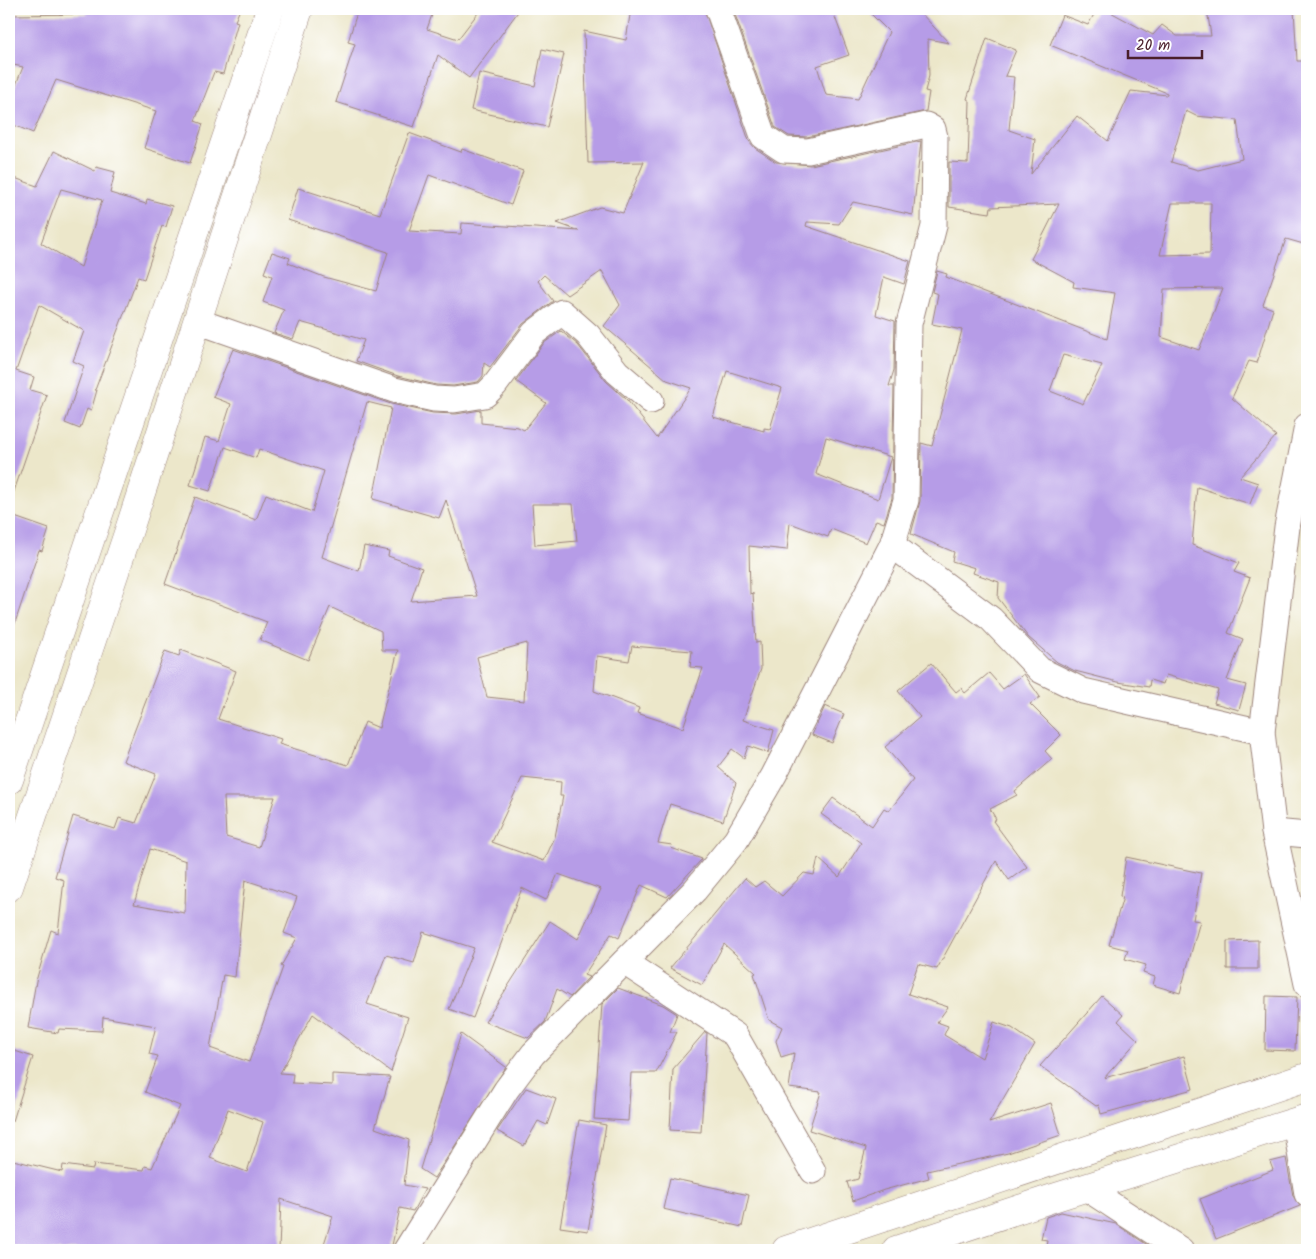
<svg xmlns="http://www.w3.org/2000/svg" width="1316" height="1259" font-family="Kalam,sans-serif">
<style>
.building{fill:#b69ce7;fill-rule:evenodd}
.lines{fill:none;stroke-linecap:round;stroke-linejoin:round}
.street-casing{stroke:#9b837a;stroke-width:27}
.secondary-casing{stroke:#9b837a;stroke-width:29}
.primary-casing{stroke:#9b837a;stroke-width:29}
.street{stroke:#fff;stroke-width:25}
.secondary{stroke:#fff;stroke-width:28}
.primary{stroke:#fff;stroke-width:28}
</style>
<rect width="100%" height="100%" fill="#fff"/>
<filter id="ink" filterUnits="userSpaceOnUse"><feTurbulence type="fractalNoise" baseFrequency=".02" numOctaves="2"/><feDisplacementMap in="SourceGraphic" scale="10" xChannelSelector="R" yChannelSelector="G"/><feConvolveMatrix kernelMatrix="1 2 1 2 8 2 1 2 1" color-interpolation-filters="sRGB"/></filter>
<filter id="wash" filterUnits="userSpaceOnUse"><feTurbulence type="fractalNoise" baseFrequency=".0096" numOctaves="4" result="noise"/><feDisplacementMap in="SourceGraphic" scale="20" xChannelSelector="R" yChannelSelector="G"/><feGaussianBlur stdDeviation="1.12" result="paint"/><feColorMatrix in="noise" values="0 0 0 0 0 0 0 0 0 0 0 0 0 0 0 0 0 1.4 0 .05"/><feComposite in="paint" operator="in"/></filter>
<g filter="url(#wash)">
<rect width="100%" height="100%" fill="#ece7ca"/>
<g id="blocks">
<g class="building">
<polygon points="76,9 240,9 235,21 238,22 223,74 214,72 195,121 203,124 190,163 144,148 156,111 56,80 33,133 9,123 9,102 23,67 9,64 9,15 89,14"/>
<polygon points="358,9 434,9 427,29 458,39 481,9 520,9 469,78 438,55 414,127 336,102 355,44 348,42"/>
<path d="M 631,9 L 704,9 L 749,141 L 755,148 L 776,162 L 811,165 L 921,141 L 913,215 L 853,202 L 839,224 L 807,222 L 806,226 L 910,261 L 904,284 L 884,277 L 876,315 L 895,321 L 894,370 L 889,386 L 894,386 L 892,498 L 884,523 L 876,520 L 866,543 L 831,529 L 828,537 L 790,523 L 787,550 L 749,546 L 750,594 L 753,593 L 756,643 L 760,642 L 761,669 L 743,720 L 774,730 L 768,753 L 748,746 L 744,758 L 732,749 L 718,767 L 736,783 L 723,821 L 670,804 L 658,843 L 672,845 L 671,848 L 702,859 L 667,897 L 641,885 L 619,938 L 611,934 L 584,975 L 589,977 L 570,997 L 557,989 L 545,1022 L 528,1038 L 485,1022 L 550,921 L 578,939 L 601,889 L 558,874 L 546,900 L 522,888 L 473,1018 L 449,1009 L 474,948 L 423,932 L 414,963 L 386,955 L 367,1004 L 408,1017 L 391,1072 L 313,1014 L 280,1073 L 293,1074 L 292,1083 L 332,1085 L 332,1074 L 390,1077 L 375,1128 L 409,1140 L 404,1185 L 425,1189 L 413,1211 L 400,1208 L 391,1250 L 322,1250 L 333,1216 L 281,1199 L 279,1250 L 36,1250 L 9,1244 L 9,1159 L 62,1172 L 63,1165 L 93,1169 L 94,1164 L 144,1170 L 145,1166 L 152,1168 L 180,1106 L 145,1092 L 158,1056 L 149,1054 L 156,1026 L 103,1017 L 102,1031 L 59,1029 L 58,1033 L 28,1028 L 36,981 L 51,930 L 58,933 L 64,880 L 55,877 L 73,816 L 115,829 L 119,818 L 136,823 L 156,774 L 123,761 L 165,651 L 179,656 L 181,650 L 236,671 L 218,719 L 281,739 L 279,744 L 348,765 L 365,722 L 379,728 L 398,650 L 382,650 L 381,631 L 330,607 L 308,660 L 260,640 L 267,622 L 165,584 L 195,497 L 256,520 L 266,494 L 312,512 L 324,471 L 259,449 L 256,458 L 225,447 L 210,491 L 190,485 L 205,437 L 219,441 L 231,404 L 213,397 L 233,349 L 391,404 L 433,413 L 456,414 L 481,410 L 481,423 L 518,427 L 524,430 L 546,403 L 516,381 L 544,343 L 561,331 L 578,345 L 606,381 L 627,400 L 657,438 L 691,388 L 667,380 L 604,326 L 620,305 L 602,271 L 567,295 L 544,275 L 538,281 L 553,301 L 523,324 L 490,367 L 484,363 L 483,376 L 478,382 L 453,386 L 436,385 L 398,376 L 356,361 L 364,340 L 300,322 L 293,339 L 274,333 L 284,310 L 263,302 L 272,276 L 264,273 L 272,252 L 290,258 L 288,263 L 324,277 L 376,291 L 388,252 L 288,220 L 298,188 L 380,214 L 409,133 L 461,152 L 462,149 L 523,171 L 511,205 L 429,175 L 409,231 L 461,234 L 462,223 L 579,231 L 557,223 L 600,207 L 623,213 L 644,162 L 588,163 L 584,31 L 626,40 ZM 727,371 L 782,388 L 770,429 L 764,428 L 764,431 L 713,417 ZM 367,402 L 391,408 L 373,499 L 439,518 L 446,500 L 477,596 L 411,601 L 422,568 L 388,556 L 389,551 L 364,546 L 359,571 L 322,557 ZM 826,437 L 891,457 L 878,499 L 816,474 ZM 532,504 L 573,504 L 577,541 L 535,545 ZM 527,643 L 524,701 L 487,697 L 477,657 ZM 632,646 L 692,651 L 690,667 L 703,668 L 683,728 L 637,713 L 639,708 L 594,691 L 597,656 L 629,661 ZM 522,778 L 561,782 L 560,796 L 563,796 L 555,837 L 544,861 L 492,842 ZM 224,797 L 275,797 L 259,847 L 226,837 ZM 150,849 L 186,861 L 185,913 L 134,904 ZM 245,880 L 297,897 L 284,933 L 297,938 L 281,966 L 283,967 L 249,1062 L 210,1048 L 223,975 L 235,977 ZM 228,1109 L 263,1122 L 247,1172 L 210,1158 Z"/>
<polygon points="733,9 832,9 849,55 817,66 826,95 858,99 889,32 866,9 917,9 949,43 928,39 929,76 925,91 929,92 926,111 807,137 789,136 775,127"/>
<path d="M 1097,9 L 1105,9 L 1153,35 L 1162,25 L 1177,36 L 1211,36 L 1207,9 L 1294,9 L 1297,61 L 1307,61 L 1307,245 L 1286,239 L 1263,305 L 1273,309 L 1257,363 L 1249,361 L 1232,398 L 1276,436 L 1240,477 L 1258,483 L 1250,504 L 1197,487 L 1192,545 L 1239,563 L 1234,572 L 1250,578 L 1228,633 L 1243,639 L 1227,680 L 1246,685 L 1239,710 L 1214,703 L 1218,690 L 1166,675 L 1163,684 L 1150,680 L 1149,687 L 1118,682 L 1075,671 L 1057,662 L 1028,637 L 998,598 L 999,582 L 973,573 L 975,568 L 952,561 L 954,552 L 911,534 L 920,501 L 921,443 L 932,446 L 962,330 L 932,324 L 938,294 L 932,292 L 937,271 L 947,274 L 946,277 L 1107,339 L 1115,293 L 1073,287 L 1074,282 L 1031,259 L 1059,204 L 991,207 L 990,213 L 949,207 L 949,162 L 968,163 L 970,101 L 967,99 L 987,38 L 1016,50 L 1005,76 L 1014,77 L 1009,130 L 1035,139 L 1031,174 L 1077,116 L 1108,141 L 1131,91 L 1167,95 L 1167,93 L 1050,45 L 1062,15 L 1088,25 ZM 1186,111 L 1196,116 L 1237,120 L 1242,159 L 1198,170 L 1171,162 ZM 1172,203 L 1211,203 L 1210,254 L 1160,255 ZM 1223,288 L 1199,350 L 1161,337 L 1164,289 ZM 1063,355 L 1102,365 L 1083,404 L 1050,391 Z"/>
<polygon points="542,49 564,54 547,127 471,110 479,73 535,86"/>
<path d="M 54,151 L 95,171 L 96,167 L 115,172 L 110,193 L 146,204 L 147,199 L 172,206 L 166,227 L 162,226 L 144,279 L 138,277 L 95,390 L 97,390 L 91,411 L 87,409 L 80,429 L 65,423 L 84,366 L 73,361 L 84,331 L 39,305 L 16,371 L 34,377 L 30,390 L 47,395 L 12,497 L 9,497 L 9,176 L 37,186 ZM 61,189 L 102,200 L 81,267 L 41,243 Z"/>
<polygon points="9,515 49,529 42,551 39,550 13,629 9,628"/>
<polygon points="931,663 956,692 961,688 965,693 989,673 1003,689 1024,674 1040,697 1030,704 1061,735 1045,751 1052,759 1015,791 1017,795 990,809 996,819 993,821 1027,867 1009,880 996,861 937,969 918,964 908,994 948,1007 937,1022 948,1026 944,1035 982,1058 994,1022 1012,1028 1035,1044 989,1123 1051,1103 1061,1135 1008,1153 927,1171 929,1178 884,1190 853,1201 847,1182 858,1179 866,1148 809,1130 821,1092 789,1088 794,1053 781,1057 776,1041 782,1027 769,1020 754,974 756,973 724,944 702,985 670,968 745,878 755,887 764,881 782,896 804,873 814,875 818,858 839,877 861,843 821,814 833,798 872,826 884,808 889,811 913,780 885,747 920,717 898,691"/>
<polygon points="825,706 844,714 832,743 812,735"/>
<polygon points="1126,857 1201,873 1193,920 1200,921 1180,993 1153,985 1155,977 1143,973 1146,965 1125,959 1128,950 1109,945 1123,897 1120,896"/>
<polygon points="1258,940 1258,969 1227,969 1227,941"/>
<polygon points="618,988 663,1005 677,1014 670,1032 677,1032 656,1073 631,1073 628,1121 594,1119 602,1004"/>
<polygon points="1102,996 1123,1015 1118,1021 1138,1040 1104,1078 1184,1056 1193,1089 1101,1114 1099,1105 1096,1106 1040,1066"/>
<polygon points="1266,996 1297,997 1295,1051 1265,1050"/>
<polygon points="705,1032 707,1033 701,1132 670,1130 673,1069"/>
<polygon points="461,1034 506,1067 434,1178 420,1169"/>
<polygon points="9,1049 33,1057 13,1121 9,1120"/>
<polygon points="526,1088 556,1099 547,1125 538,1121 524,1146 497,1131"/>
<polygon points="579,1120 606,1125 588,1231 560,1227"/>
<polygon points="1286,1158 1293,1196 1300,1206 1216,1239 1200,1199 1273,1170 1270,1162"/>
<polygon points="670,1178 749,1195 742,1227 663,1209"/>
<polygon points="1061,1212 1116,1224 1155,1250 1045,1250 1047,1240 1041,1239 1046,1217"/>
</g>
</g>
</g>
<g filter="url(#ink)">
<use href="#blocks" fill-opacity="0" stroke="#9b837a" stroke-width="1"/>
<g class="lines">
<g class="street-casing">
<g id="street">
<polyline points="197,321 394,390 434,399 454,400 485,395 495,385 534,333 562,312 588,335 617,372 651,401"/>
<polyline points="1307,426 1287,527 1262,732 1274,832 1307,984"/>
<polyline points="892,545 991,619 1040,670 1083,691 1262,732"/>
<polyline points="1274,832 1307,835"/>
<polyline points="624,962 735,1035 813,1171"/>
<polyline points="1295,1122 1307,1194"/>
<polyline points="1086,1188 1181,1250"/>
<polyline points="406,1250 506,1090 533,1054 695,890 736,840 774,775 892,545 906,500 909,324 934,226 935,137 933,129 926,125 808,151 784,150 763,136 718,9"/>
</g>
</g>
<g class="secondary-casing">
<g id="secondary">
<polyline points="786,1250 1307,1077"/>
<polyline points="896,1250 1053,1198 1307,1118"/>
</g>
</g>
<g class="primary-casing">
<g id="primary">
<polyline points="9,780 270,9"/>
<polyline points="9,887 128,533 299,9"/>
</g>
</g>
<use href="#street" class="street"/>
<use href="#secondary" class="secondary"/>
<use href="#primary" class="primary"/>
</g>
</g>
<rect width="1316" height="1259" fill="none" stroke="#fff" stroke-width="30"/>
<path d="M1128 50v8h74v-8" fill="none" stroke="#4a1f2b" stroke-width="2.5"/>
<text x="1136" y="50" font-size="15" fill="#4a1f2b" stroke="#ffffff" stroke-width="4" paint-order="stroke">20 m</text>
</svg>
